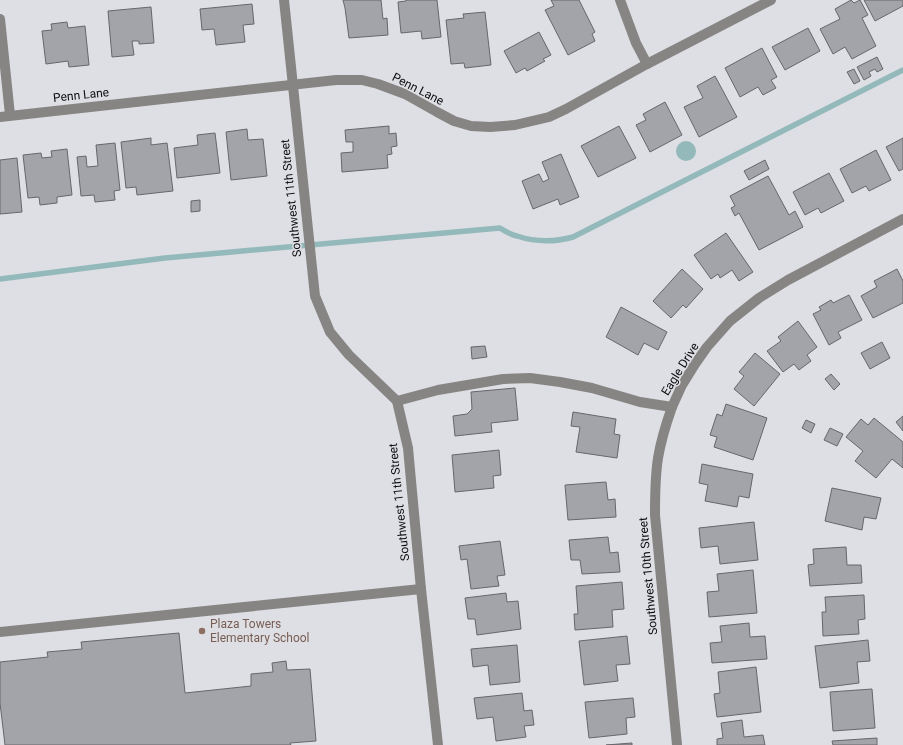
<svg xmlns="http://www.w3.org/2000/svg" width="903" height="745" font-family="Roboto,sans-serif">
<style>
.water{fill:#93b9ba}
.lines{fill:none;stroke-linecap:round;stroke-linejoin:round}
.stream{stroke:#93b9ba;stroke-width:5.5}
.building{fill:#a3a4a9;stroke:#66666b}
.minor{stroke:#878584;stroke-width:10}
.education-dot{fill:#8d6e63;stroke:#dedfe4;stroke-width:1.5}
.labels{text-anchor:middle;stroke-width:3;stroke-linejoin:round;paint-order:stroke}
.street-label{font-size:12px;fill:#0d0d0f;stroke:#dedfe4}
.education-label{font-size:12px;fill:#785e54;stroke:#dedfe4;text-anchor:start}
</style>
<rect width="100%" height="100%" fill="#dedfe4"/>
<circle class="water" cx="686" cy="151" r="10"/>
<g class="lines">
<path class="stream" d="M 0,279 L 165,258 L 500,228 C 505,231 511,235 517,236 C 535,242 555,242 573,237 L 903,70"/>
</g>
<g class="building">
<polygon points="343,0 381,0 383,19 387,18 388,35 349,38 345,8"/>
<polygon points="406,0 437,0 441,37 422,39 421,31 401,33 398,2 406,1"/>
<polygon points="551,0 579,0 595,32 592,34 595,41 568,55 545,10 554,6"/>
<polygon points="851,0 854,3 860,0 868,15 862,18 876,46 852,59 845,47 833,54 820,29 840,19 835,9"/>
<polygon points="864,0 903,0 903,6 875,21"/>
<polygon points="252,4 254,24 243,25 245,42 216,45 214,29 202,30 200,9"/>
<polygon points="151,7 154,43 139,44 139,41 132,41 134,55 112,57 108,11"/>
<polygon points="485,12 491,65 465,68 464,63 451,64 446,20 464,18 463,14"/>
<polygon points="67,22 68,28 85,26 89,65 69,67 68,61 46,64 42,31 52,30 51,24"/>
<polygon points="808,28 820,51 785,70 772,47"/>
<polygon points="539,32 551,55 543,59 545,61 527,71 525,68 516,73 504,51"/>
<polygon points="762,48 777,77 771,80 776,88 763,95 758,87 740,97 725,68"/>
<polygon points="877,57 883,69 877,72 875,69 869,72 871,76 864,80 857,67"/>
<polygon points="854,69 860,81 854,84 847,72"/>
<polygon points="715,76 737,117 699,137 684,107 703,98 697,86"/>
<polygon points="665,102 682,135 650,152 636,125 646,120 643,114"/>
<polygon points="389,126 389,134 396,133 397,146 391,147 392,154 387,155 388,168 342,172 341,153 353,152 353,142 346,142 345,130"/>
<polygon points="619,126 636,158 598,177 581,146"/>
<polygon points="247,129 248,140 263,139 267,176 231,180 226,132"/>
<polygon points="215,133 220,173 177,178 174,148 198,145 197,135"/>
<polygon points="151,138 151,145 167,143 173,191 137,195 136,187 126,188 121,142"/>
<polygon points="903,138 903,169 899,171 886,147"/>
<polygon points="115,143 120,190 114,191 115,200 95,202 94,195 81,196 77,157 86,156 87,167 98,166 96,145"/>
<polygon points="67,149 72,195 57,197 57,203 40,205 39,197 28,198 23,155 41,153 42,158 52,157 51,151"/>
<polygon points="876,150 891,180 869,191 866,186 852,193 840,169"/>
<polygon points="561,154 579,197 560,205 558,199 533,209 522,181 539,174 543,182 549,179 542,162"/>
<polygon points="17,158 22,212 0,214 0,160"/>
<polygon points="765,160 769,169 749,180 744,171"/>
<polygon points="829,173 844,201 821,213 818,208 805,215 793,192"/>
<polygon points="768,176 789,215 795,211 803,227 759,250 739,213 735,216 731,208 735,206 730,196"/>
<polygon points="200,200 200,211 191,212 191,201"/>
<polygon points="726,233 753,272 739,281 732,270 720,278 718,274 711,279 694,255"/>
<polygon points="682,269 703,289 686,308 683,305 671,318 653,301"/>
<polygon points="897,269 903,281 903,303 873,318 861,296 877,287 874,281"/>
<polygon points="849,295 862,320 838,332 841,338 829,345 813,314 821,310 819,307 831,300 833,303"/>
<polygon points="621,307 667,332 658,350 644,343 638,355 606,337"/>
<polygon points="798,321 817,347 807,355 811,361 799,370 794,364 783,372 767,351 781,341 778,337"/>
<polygon points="882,342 890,358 870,369 861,353"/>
<polygon points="485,346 487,357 472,359 471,347"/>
<polygon points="755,353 780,374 754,406 734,389 744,376 739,372"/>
<polygon points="831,374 840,384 834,390 825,379"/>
<polygon points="515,388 518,420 491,423 492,432 455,436 453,416 467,414 472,409 471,392"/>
<polygon points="726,404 767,418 753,460 714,447 717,437 710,435 717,414 722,416"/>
<polygon points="573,412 616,419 614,434 620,435 617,458 576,452 580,427 571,426"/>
<polygon points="903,416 903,431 896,422"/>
<polygon points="874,418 903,442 903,468 892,459 876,478 855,461 863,451 846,437 861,419 868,425"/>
<polygon points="806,420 815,424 811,433 802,428"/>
<polygon points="830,428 843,434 837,446 824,440"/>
<polygon points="499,450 501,475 493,476 494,488 455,492 452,455"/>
<polygon points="702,464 753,474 749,498 739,496 737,507 705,501 708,485 699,483"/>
<polygon points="606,482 608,500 615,499 616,517 568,520 565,485"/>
<polygon points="832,488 881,498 876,519 864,517 862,530 825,521"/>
<polygon points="754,522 758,560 720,564 718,546 701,548 699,528"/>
<polygon points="608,537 610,553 618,552 620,572 582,574 580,560 571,560 569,540"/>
<polygon points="500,541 505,575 497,576 499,586 471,589 467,559 461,560 459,546"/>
<polygon points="846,547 847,565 861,565 862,583 810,586 808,565 814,564 813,549"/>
<polygon points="753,570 757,613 709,617 707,592 719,591 717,574"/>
<polygon points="622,582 624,609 612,610 613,627 575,630 574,614 578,614 576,586"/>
<polygon points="506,593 507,602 518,601 521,629 477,635 475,619 468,619 465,598"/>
<polygon points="864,595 865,619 858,620 859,634 823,636 822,612 826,612 825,597"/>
<polygon points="749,623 750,637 765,636 767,659 712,663 710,643 722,642 720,626"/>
<polygon points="179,633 185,693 251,686 251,674 273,672 272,663 286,661 287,670 310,669 316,741 290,743 291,745 5,745 0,703 0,662 48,657 47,652 82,649 81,642"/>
<polygon points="627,636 630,664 616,665 618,681 584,685 579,641"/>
<polygon points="868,640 870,661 857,662 859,683 820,688 815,646"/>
<polygon points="517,645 520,682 490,685 488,665 473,667 471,649"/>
<polygon points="756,667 761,712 717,717 714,694 720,693 718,672"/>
<polygon points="872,689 875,728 833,731 830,692"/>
<polygon points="522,693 524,711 532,710 534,725 524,726 526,737 496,741 493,717 477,719 474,698"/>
<polygon points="633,698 635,717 626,718 627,734 589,738 585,702"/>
<polygon points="742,720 744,737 763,735 765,745 717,745 717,739 723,738 721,723"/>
<polygon points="877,738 877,745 833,745 832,741"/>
<polygon points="632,743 632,745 606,745"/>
</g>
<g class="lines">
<g class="minor">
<polyline points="284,0 315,296 330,332 349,355 397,401 408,448 421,589 438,745"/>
<polyline points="620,0 636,43 647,64"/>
<polyline points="0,19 10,115"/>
<polyline points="0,117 336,80 362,80 378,84 405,94 437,112 454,121 471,126 490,127 515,125 549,117 566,109 647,64 771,0"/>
<polyline points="397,401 438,390 503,379 530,378 560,382 592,388 640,402 672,407 682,385 695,364 707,347 730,321 759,298 788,280 903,219"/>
<path d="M 672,407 C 666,424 661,440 658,458 C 655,477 655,496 655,515 L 677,745"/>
<polyline points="0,632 421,589"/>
</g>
</g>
<circle class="education-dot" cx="202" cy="631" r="4"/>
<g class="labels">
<g class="street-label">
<text transform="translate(418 89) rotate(27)" y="4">Penn Lane</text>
<text transform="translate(81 95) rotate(-6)" y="4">Penn Lane</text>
<text transform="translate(291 198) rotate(-96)" y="4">Southwest 11th Street</text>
<text transform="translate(680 369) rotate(-58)" y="4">Eagle Drive</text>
<text transform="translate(399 502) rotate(-96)" y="4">Southwest 11th Street</text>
<text transform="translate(648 576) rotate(-95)" y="4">Southwest 10th Street</text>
</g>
<g class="education-label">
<text x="210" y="628">Plaza Towers<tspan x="210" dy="14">Elementary School</tspan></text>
</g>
</g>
</svg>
